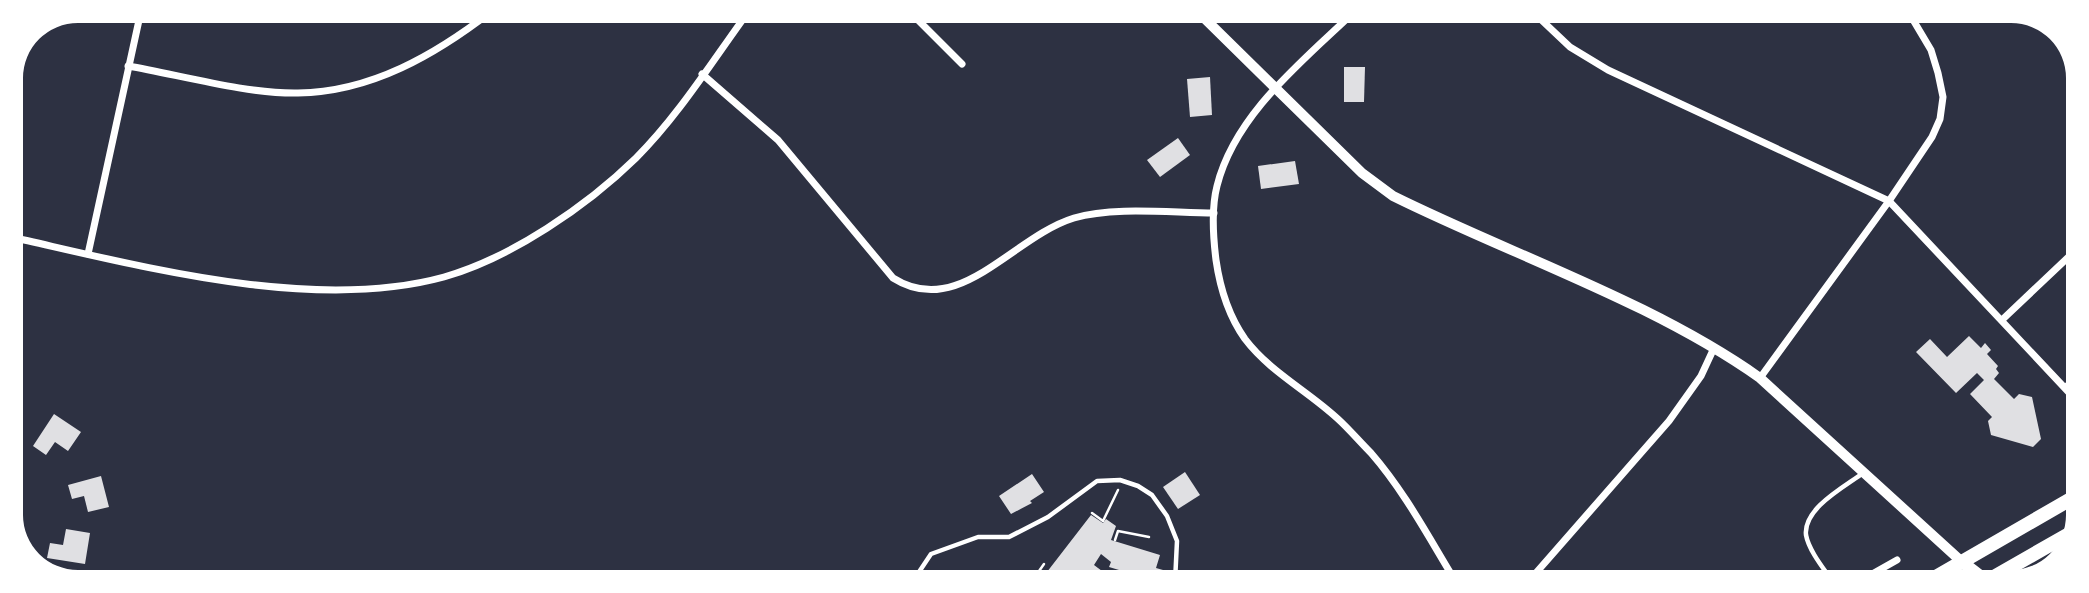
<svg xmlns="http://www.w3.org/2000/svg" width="2089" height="593" font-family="Figtree,sans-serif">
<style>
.building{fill:#e0e0e3}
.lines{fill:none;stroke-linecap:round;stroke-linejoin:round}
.path{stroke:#fff;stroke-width:2.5}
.service{stroke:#fff;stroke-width:4.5}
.minor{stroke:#fff;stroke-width:7}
.tertiary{stroke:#fff;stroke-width:10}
.secondary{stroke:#fff;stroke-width:12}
.primary{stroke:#fff;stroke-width:14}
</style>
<rect width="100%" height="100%" fill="#2d3142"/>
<g class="building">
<polygon points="1344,67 1365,67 1364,102 1344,102"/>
<polygon points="1210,77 1212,115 1190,117 1187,79"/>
<polygon points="1178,138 1190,155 1160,177 1147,160"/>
<polygon points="1295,161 1299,184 1261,189 1258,166"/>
<polygon points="1969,336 1981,348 1985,343 1991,350 1987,354 1998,366 1996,369 1999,373 1994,379 2014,399 2019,394 2032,397 2041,439 2033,447 1991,435 1988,421 1992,417 1970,394 1984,380 1977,373 1956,393 1916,352 1930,339 1947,357"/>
<polygon points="54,414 81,432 68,451 55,442 46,455 33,446"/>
<polygon points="1185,472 1200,495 1178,509 1163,487"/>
<polygon points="1032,474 1044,492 1030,501 1032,503 1011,514 999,496"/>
<polygon points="101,476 109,507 88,512 84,496 72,499 68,485"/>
<polygon points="1091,515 1103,523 1106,519 1116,526 1111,540 1160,555 1156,568 1163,570 1159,582 1109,567 1111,562 1101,554 1094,565 1106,574 1101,581 1084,578 1081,581 1040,581"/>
<polygon points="66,529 90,533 85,564 47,558 50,543 63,545"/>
<polygon points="50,573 79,579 79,580 61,580"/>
</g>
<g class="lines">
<g class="path">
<polyline points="1092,513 1103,521 1118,490"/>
<polyline points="1115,540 1118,531 1149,537"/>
<polyline points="1032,581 1044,564"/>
</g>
<g class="service">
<polyline points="2064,387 2077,376"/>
<polyline points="913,581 931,554 978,537 1009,537 1048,517 1097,481 1120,480 1138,486 1152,495 1167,516 1177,541 1175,582"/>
<path d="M 1833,582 C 1824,569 1809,551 1806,535 C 1803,508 1846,486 1863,473"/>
</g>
<g class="minor">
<polyline points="909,11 962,64"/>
<path d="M 1354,12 C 1303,61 1235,114 1217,186 C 1211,209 1213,236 1216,260 C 1220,288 1228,315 1245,339 C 1270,372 1308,391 1338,419 C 1349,429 1360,442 1371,453 C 1405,492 1429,538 1456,582"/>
<polyline points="1533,12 1570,47 1608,70 1889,201 2077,401"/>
<path d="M 128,66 C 180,75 246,94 298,93 C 371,92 435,55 492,11"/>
<path d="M 702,74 L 778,140 L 893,278 C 959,320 1012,237 1074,218 C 1114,206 1172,213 1214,213"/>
<path d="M 11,237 C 141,266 313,313 444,277 C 511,258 587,206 636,158 C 679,115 713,60 749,11"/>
<polyline points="88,254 141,11"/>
<polyline points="2003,319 2078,248"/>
<polyline points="1760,378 1889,201 1932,137 1940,119 1943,97 1938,73 1931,50 1909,13"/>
<polyline points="11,511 12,508"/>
<polyline points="1872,574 1901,582 1927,582"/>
<polyline points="1528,582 1669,421 1701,376 1714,348"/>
<polyline points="1858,582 1897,560"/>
</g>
<path class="tertiary" d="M 1198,12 L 1362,173 L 1393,196 C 1512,255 1653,302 1760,378 L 1962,562"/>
<polyline class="secondary" points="1962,562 1988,582"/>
<g class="primary">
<polyline points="1927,582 2076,496"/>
<polyline points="1985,582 2076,530"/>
</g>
</g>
<path d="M0 0H2089V593H0ZM78 23H2011A55 55 0 0 1 2066 78V515A55 55 0 0 1 2011 570H78A55 55 0 0 1 23 515V78A55 55 0 0 1 78 23Z" fill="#fff" fill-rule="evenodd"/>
</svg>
